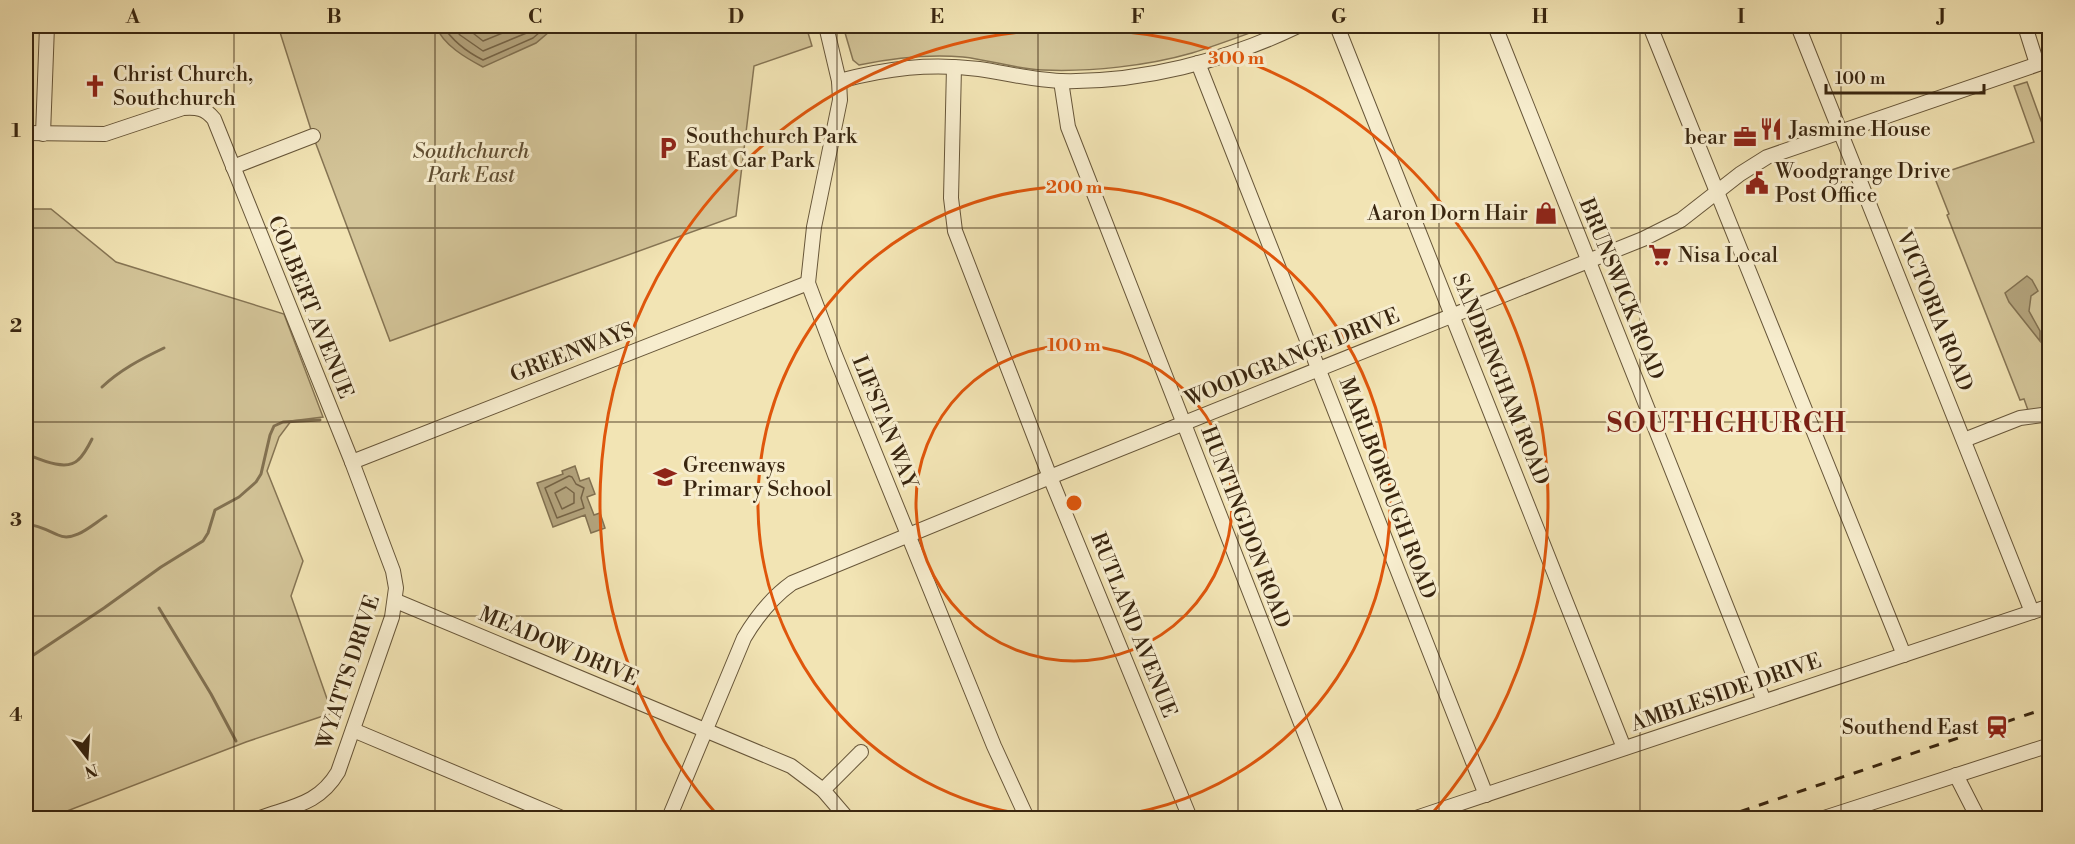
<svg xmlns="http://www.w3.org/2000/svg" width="2075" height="844" font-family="'Libre Bodoni',serif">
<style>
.green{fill:#d3c498;stroke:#867554;stroke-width:1.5}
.water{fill:#b3a37c;stroke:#827151;stroke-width:1.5}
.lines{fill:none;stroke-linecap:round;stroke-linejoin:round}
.shore{stroke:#766446;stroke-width:1.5}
.stream{stroke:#827151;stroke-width:3}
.minor-casing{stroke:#675639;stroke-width:16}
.minor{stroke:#f7edce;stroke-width:14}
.rail{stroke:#392610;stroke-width:3;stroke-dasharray:10 10;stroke-linecap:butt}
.grid{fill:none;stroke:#392610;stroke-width:1.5;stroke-opacity:0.55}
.ring{fill:none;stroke:#df560c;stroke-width:3}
.labels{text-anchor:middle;stroke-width:6;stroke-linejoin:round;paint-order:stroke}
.poi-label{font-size:21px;fill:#392610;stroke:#f7edce;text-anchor:start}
.park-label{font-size:21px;font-style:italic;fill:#604e32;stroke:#f7edce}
.street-label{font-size:21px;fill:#392610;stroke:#f7edce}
.district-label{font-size:27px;font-weight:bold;letter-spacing:1.5px;fill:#7a1f14;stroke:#f7edce}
.centre{fill:#df560c;stroke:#f7edce;stroke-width:3}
.ring-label{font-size:18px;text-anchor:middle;font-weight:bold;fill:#df560c;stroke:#f7edce;stroke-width:6;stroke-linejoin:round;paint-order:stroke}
.neatline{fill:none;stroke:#392610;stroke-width:2}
.grid-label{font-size:20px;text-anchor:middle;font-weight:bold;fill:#392610}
</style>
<rect width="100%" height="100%" fill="#f2e4b4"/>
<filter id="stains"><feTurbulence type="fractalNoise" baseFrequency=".00333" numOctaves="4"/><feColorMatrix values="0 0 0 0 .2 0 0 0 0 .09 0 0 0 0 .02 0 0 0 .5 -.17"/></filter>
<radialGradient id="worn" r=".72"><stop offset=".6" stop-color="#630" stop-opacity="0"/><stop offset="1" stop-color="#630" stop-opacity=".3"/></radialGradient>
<g class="green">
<polygon points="278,26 806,26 812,46 754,66 736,216 390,341 313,136"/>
<path d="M 843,26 L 1269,26 C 1244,35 1218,45 1192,53 C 1147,66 1090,72 1043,70 C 1016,69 990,60 963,57 C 928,54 893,58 859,65 L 853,60 Z"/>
<polygon points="2027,82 2047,137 2049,136 2049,410 2029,413 2024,399 2020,400 1947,215 1949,214 1934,176 2034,142 2014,86"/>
<polygon points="26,209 51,209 116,262 284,314 323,417 291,421 279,437 267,471 303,561 291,596 332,713 246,742 49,818 26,818"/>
</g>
<g class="water">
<path d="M 436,26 L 556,26 L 536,43 L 483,67 C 466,58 443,45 436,26 Z"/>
<polygon points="2027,276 2032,280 2038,291 2031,296 2029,311 2040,331 2040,341 2009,302 2005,293"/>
<polygon points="575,466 580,481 589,478 595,494 587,497 594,515 600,513 605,528 591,533 585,515 553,527 537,483 563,474 562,471"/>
</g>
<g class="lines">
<g class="shore">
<path d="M 443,26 C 452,40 467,52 483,60 L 533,38 L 547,26"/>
<polyline points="452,26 460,35 483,51 529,32 536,26"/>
<polyline points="464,26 483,41 520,26"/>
<polygon points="569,476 572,477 576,484 584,488 581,498 584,508 557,518 545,488"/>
<polygon points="566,487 574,493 574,503 562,509 555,493"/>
</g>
<g class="stream">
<path d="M 102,387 C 120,370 141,359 164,348"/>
<path d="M 26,454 C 39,459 66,472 78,460 C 84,455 88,447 92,439"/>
<path d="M 26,524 C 38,525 47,530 58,535 C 74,543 93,524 106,516"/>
<polyline points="159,608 211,694 236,741"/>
<polyline points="26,660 104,608 161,567 203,541 208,533 215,510 239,497 256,482 261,474 270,435 274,426 283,422 320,420"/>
</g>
<g class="minor-casing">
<g id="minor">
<polyline points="826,26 839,81 840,100 814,227 808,283 835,355 994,746 1027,818"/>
<polyline points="1337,26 1624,748"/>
<polyline points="1495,26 1764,701"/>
<polyline points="1650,26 1904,655"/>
<polyline points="1798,26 2032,612"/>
<polyline points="2025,26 2037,64"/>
<polyline points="1198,63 1486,795"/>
<polyline points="954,67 951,198 955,231 1050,477 1190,818"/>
<path d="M 839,81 C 888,68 929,63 979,69 C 1006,73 1033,80 1060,81 C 1141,83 1225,61 1298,26"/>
<polyline points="1061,81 1068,127 1338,818"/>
<path d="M 26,133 L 105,134 L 183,108 C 197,107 205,108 214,119 L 352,462 L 393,571 L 396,588 L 392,617 L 338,772 C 319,804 293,806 260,818"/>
<polyline points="43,134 47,26"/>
<polyline points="233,167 313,136"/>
<polyline points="1964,440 2020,418 2050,414"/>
<polyline points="352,462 808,283"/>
<polyline points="396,601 791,766 823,790 847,818"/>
<polyline points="353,730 562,818"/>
<polyline points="1956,775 1978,818"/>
<polyline points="823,790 861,752"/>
<path d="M 669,818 L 744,638 C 757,616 771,598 792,583 L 1050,477 L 1643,239 L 1681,220 L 1740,174 L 1767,157 L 2050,60"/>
<polyline points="1416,818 2050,606"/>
<polyline points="1824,818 2050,745"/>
</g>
</g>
<use href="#minor" class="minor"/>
<polyline class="rail" points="1721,818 2050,707"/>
</g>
<path class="grid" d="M 234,26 L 234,818M 435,26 L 435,818M 636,26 L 636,818M 837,26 L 837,818M 1038,26 L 1038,818M 1238,26 L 1238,818M 1439,26 L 1439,818M 1640,26 L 1640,818M 1841,26 L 1841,818M 26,228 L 2050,228M 26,422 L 2050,422M 26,616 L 2050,616"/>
<g class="ring">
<circle cx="1074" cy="503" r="158"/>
<path d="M1055 818A316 316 0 1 1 1093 818"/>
<path d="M719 817A474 474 0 1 1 1429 817"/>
</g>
<defs>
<g id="church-bare" transform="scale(1.8)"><path d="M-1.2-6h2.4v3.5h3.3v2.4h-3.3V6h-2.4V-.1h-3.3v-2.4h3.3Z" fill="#8f2418" stroke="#f7edce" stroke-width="2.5" paint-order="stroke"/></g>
<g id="restaurant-bare" transform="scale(1.8)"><path d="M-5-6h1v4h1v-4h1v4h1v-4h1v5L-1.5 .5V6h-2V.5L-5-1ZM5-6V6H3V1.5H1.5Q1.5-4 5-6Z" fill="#8f2418" stroke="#f7edce" stroke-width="2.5" paint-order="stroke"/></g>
<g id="office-bare" transform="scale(1.8)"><path d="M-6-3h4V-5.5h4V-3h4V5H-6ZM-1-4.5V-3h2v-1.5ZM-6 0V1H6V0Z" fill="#8f2418" stroke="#f7edce" stroke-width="2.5" paint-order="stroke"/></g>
<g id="parking-bare" transform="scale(1.8)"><path d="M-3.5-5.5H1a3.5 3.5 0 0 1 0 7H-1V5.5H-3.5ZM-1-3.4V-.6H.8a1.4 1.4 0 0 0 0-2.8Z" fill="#8f2418" stroke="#f7edce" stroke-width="2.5" paint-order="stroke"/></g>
<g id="civic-bare" transform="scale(1.8)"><path d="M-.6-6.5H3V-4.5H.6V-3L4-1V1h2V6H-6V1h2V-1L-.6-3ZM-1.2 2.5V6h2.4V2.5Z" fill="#8f2418" stroke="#f7edce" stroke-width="2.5" paint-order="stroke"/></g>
<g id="shop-bare" transform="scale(1.8)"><path d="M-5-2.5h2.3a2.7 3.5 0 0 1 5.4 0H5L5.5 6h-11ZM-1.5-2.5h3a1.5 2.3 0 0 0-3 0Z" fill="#8f2418" stroke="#f7edce" stroke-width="2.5" paint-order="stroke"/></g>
<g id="supermarket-bare" transform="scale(1.8)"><path d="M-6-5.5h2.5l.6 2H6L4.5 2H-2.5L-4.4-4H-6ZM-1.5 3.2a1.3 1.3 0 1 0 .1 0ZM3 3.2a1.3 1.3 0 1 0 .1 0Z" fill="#8f2418" stroke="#f7edce" stroke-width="2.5" paint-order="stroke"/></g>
<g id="school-bare" transform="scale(1.8)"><path d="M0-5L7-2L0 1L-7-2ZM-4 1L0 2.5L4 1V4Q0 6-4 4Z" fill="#8f2418" stroke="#f7edce" stroke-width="2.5" paint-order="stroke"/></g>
<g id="station-bare" transform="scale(1.8)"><path d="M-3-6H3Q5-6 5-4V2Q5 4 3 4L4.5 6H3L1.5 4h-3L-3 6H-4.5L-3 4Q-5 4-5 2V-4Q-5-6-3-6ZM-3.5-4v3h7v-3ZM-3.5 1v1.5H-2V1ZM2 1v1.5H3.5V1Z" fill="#8f2418" stroke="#f7edce" stroke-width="2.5" paint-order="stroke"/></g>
</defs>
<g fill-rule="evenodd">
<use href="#church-bare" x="95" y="86"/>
<use href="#restaurant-bare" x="1771" y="129"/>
<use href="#office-bare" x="1745" y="137"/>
<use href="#parking-bare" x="668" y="148"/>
<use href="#civic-bare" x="1757" y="183"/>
<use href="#shop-bare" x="1546" y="213"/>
<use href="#supermarket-bare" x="1660" y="255"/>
<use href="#school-bare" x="665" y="477"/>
<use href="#station-bare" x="1997" y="727"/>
</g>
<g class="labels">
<g class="poi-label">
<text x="113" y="81">Christ Church,<tspan x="113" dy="24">Southchurch</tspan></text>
<text x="1789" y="136">Jasmine House</text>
<text x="686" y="143">Southchurch Park<tspan x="686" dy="24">East Car Park</tspan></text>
<text x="1727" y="144" text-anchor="end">bear</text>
<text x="1775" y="178">Woodgrange Drive<tspan x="1775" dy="24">Post Office</tspan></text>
<text x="1528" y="220" text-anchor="end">Aaron Dorn Hair</text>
<text x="1678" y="262">Nisa Local</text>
<text x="683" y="472">Greenways<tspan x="683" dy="24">Primary School</tspan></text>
<text x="1979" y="734" text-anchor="end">Southend East</text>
</g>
<g class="park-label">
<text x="471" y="158">Southchurch<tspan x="471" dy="24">Park East</tspan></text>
</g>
<g class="street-label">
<text transform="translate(1622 289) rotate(68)" y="7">BRUNSWICK ROAD</text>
<text transform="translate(311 307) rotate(68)" y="7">COLBERT AVENUE</text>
<text transform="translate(1935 311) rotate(68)" y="7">VICTORIA ROAD</text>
<text transform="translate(572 352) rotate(-21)" y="7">GREENWAYS</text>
<text transform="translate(1292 357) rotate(-22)" y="7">WOODGRANGE DRIVE</text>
<text transform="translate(1501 379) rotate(68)" y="7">SANDRINGHAM ROAD</text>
<text transform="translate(885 422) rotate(68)" y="7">LIFSTAN WAY</text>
<text transform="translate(1388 488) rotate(69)" y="7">MARLBOROUGH ROAD</text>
<text transform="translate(1246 527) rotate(69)" y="7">HUNTINGDON ROAD</text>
<text transform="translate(1134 625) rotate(68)" y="7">RUTLAND AVENUE</text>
<text transform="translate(559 646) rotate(23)" y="7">MEADOW DRIVE</text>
<text transform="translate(348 672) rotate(-72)" y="7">WYATTS DRIVE</text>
<text transform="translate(1726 692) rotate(-19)" y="7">AMBLESIDE DRIVE</text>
</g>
<g class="district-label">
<text x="1727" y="432">SOUTHCHURCH</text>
</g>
</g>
<circle cx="1074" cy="503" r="9" class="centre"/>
<g class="ring-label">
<text x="1236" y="64">300 m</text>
<text x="1074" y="193">200 m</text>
<text x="1074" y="351">100 m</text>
</g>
<rect width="2075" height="844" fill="none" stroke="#f2e4b4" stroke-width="66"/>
<g transform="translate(87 757) rotate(163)" stroke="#f7edce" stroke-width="4.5" paint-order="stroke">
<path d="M0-4.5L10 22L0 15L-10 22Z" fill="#392610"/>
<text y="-9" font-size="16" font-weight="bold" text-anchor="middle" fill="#392610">N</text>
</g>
<path d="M1826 84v9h158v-9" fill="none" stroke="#392610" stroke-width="3"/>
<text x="1835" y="84" font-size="18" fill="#392610" stroke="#f7edce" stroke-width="4.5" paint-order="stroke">100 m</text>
<rect x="33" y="33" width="2009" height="778" class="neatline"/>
<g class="grid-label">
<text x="133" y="23">A</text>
<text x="334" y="23">B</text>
<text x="535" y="23">C</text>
<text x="736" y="23">D</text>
<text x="937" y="23">E</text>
<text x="1138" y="23">F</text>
<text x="1339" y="23">G</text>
<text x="1540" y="23">H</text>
<text x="1741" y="23">I</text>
<text x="1942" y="23">J</text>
<text x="16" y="137">1</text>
<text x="16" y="332">2</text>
<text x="16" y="526">3</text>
<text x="16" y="721">4</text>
</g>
<rect width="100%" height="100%" filter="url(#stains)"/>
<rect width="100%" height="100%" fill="url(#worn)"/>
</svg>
